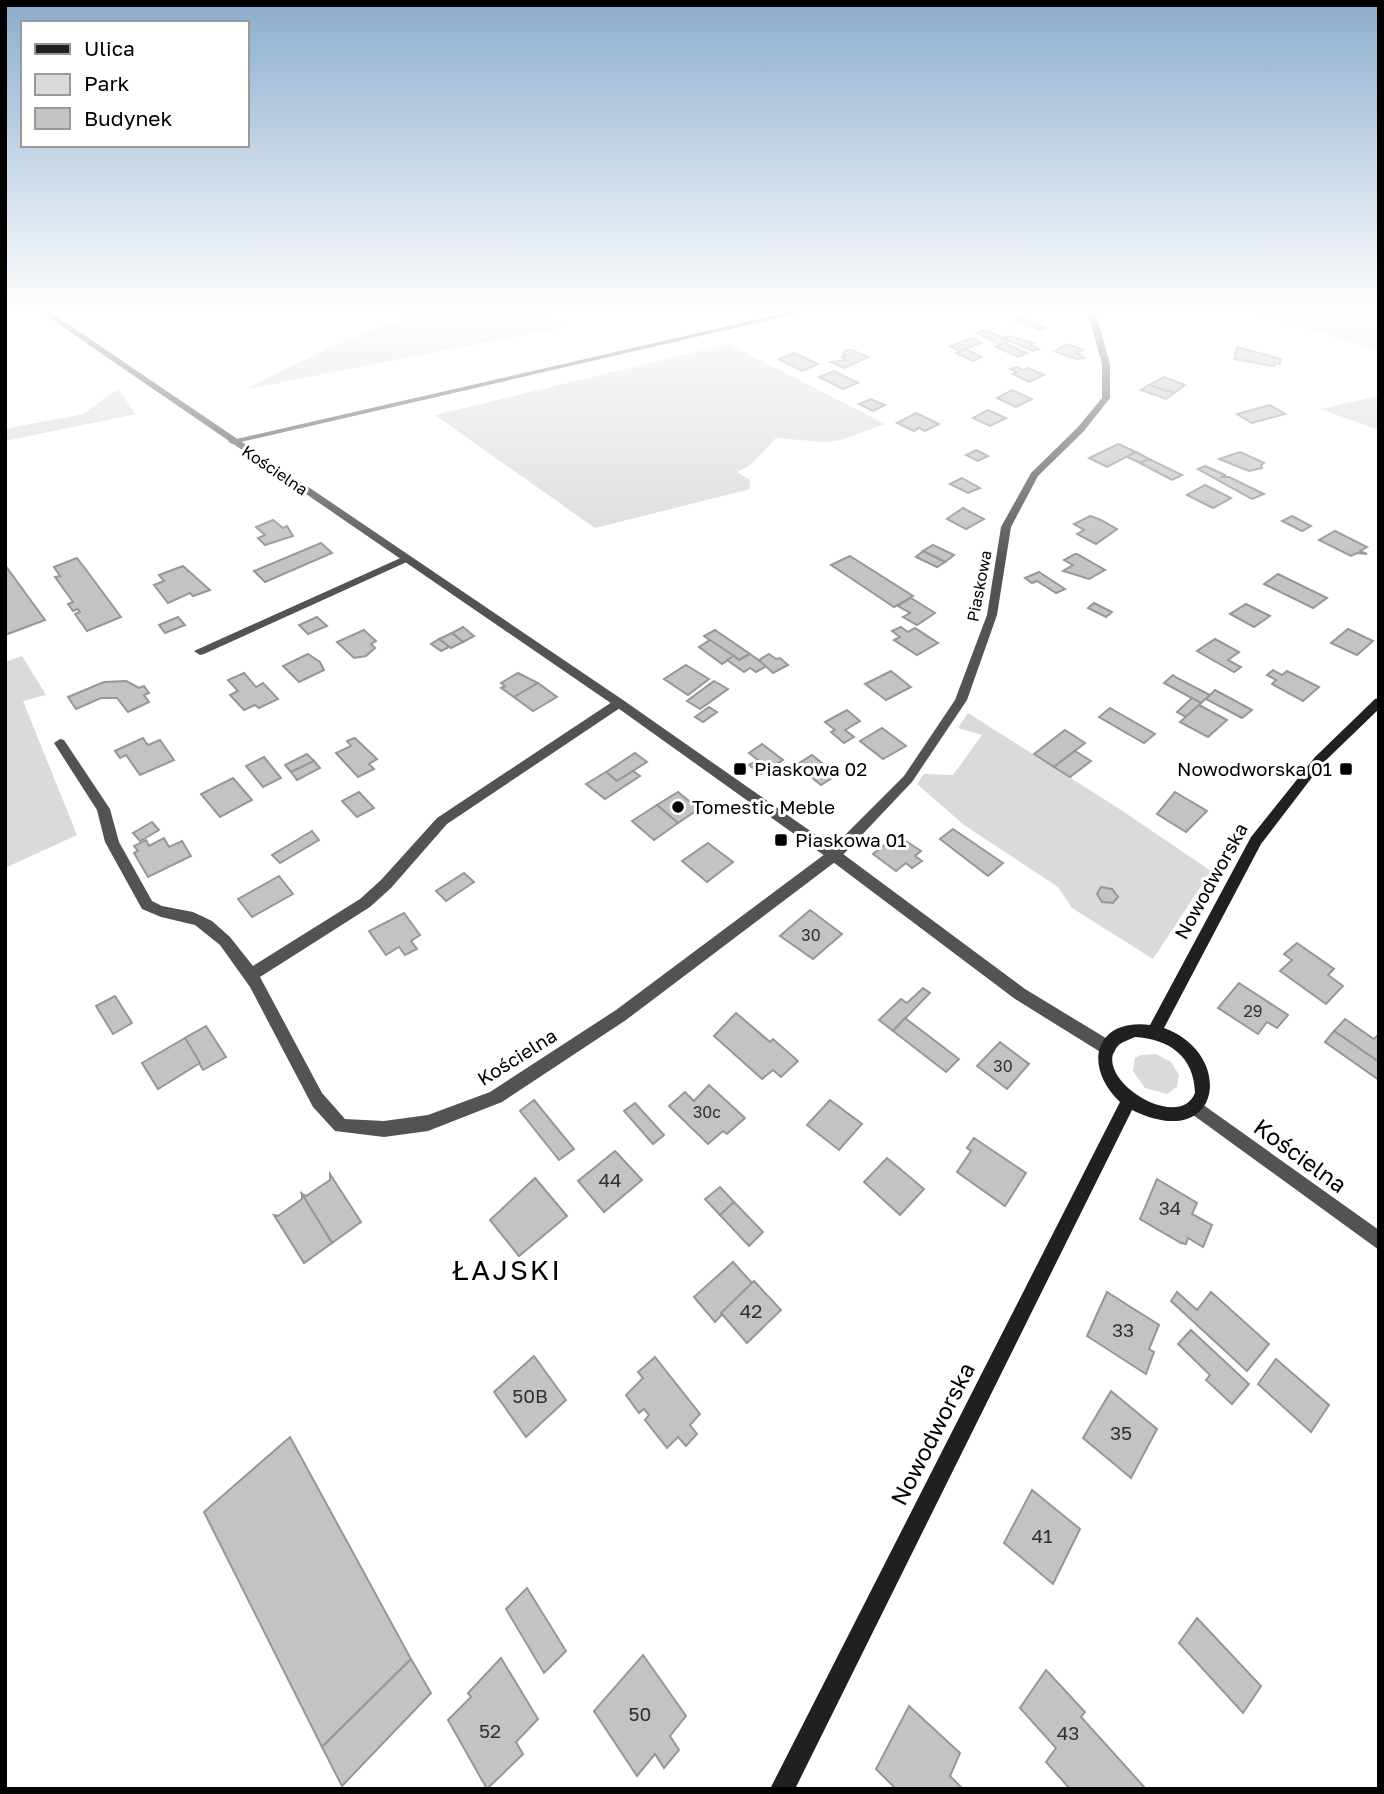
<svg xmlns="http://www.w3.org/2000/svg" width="1384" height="1794" font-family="'Golos Text',sans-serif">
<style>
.green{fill:#dadada}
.building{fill:#c3c3c3;stroke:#979797;stroke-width:2}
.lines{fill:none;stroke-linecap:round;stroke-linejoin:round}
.minor{fill:#535353;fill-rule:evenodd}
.tertiary{fill:#535353;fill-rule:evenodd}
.secondary{fill:#202020;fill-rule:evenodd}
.poi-dot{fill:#000;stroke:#fff;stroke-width:2.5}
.labels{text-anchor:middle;stroke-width:6;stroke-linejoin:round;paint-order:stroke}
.far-street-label{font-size:16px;fill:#000;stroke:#fff}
.number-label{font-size:16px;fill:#313131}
.poi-label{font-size:19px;fill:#000;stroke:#fff;text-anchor:start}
.street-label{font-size:19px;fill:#000;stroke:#fff}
.near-number-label{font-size:19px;fill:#313131}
.near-street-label{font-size:23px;fill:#000;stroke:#fff}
.near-quarter-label{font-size:28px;letter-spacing:2px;fill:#000;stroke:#fff}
</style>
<rect width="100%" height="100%" fill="#fff"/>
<g class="green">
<path d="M 441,310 L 521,310 L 522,316 L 564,321 L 554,329 L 247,389 C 308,357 373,324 441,310 Z"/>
<polygon points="1246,310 1379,310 1379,350"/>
<polygon points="729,344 885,424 841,440 824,442 776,438 750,465 737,472 750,480 750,489 595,528 435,415"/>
<polygon points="118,389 136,414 5,441 5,429 83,414"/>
<polygon points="1379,396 1379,430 1320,409"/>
<polygon points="22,656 46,695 23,701 77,835 5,868 5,662"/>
<polygon points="968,713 1118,808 1211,871 1153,959 1072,908 1058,887 964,825 917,784 924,774 953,775 982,735 958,728"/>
<polygon points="1156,1054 1171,1062 1179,1075 1177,1087 1167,1094 1145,1088 1133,1071 1135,1058 1141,1055"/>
</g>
<g class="building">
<polygon points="1024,318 1046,328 1041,330 1016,321"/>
<polygon points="986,330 1003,338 1009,341 1000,345 977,333"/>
<polygon points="1009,336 1033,343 1030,344 1039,349 1033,351 1003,338"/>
<polygon points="971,338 981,343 960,351 950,346"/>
<polygon points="1004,343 1027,353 1019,357 996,347"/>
<polygon points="1068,344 1083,350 1077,353 1084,358 1076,359 1054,351"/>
<polygon points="1237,347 1281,359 1280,364 1274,363 1274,366 1234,359"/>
<polygon points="965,349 982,357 973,361 956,353"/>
<polygon points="847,350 852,350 868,357 844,368 831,362 846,360 842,357 846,355 843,354"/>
<polygon points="794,353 818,364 802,371 779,359"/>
<polygon points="1016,367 1023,370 1028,368 1044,375 1029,382 1013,374 1017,372 1010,369"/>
<polygon points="834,371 858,383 843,389 819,377"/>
<polygon points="1164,377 1185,385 1174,393 1149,385"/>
<polygon points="1149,385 1174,393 1166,399 1141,390"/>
<polygon points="1012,390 1032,399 1016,407 997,398"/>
<polygon points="871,399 879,403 885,405 873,411 859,404"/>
<polygon points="1270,405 1285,414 1252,423 1237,414"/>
<polygon points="988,410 1006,418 990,426 973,418"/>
<polygon points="916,413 939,424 925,431 919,428 914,431 897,423"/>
<polygon points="1118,444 1136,452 1107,467 1089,458"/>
<polygon points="976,450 988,456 978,461 966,455"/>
<polygon points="1136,452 1149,459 1140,463 1127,457"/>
<polygon points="1240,452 1264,463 1261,465 1262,468 1249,471 1219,459"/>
<polygon points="1149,459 1182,475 1172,480 1140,463"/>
<polygon points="1205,466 1225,475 1222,477 1229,477 1264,494 1252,499 1198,469"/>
<polygon points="962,478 980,488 968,493 950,484"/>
<polygon points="1205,485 1231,498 1213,508 1187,495"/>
<polygon points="963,508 984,519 966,529 947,519"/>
<polygon points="1090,516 1101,520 1117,529 1096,544 1077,534 1084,530 1074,524"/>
<polygon points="1292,516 1311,526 1302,531 1282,521"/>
<polygon points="273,520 283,528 287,526 293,536 265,545 258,538 265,535 256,527"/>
<polygon points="1335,531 1367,547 1360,551 1367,554 1357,553 1351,556 1319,540"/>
<polygon points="321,543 332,553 265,582 254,571"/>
<polygon points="933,545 954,555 945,562 923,551"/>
<polygon points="923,551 945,562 937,567 916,557"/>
<polygon points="1075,554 1077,554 1105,570 1089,579 1063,571 1073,565 1064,560"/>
<polygon points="850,556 913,596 894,607 831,565"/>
<polygon points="77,558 84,567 121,617 87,631 75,614 80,612 78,609 73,611 68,604 73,602 55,577 60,576 54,567"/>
<polygon points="5,565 45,620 5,635"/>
<polygon points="183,566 210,590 193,596 190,593 168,603 154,585 164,581 159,575"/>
<polygon points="1039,572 1065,589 1056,593 1037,581 1032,583 1025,578"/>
<polygon points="1278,574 1327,598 1313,608 1264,584"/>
<polygon points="911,598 935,613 917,625 903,617 910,613 898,606"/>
<polygon points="1094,603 1112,612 1106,617 1088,608"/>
<polygon points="1246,604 1270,616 1254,627 1230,614"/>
<polygon points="178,617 185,625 165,633 159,625"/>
<polygon points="317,617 327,626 308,634 299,625"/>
<polygon points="463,627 474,636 463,642 452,633"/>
<polygon points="901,627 908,632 915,628 938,643 917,655 894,640 900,637 892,631"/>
<polygon points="1348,629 1373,641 1357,655 1331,643"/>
<polygon points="364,630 376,641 371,644 375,648 366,656 354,658 337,642"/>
<polygon points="715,630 750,654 739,660 704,636"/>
<polygon points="452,633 463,642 451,648 439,639"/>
<polygon points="439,639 449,647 441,651 431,644"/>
<polygon points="1215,639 1239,652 1228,660 1241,667 1234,672 1197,651"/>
<polygon points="710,640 734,656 722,664 699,647"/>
<polygon points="308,654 320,662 324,670 299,682 283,666"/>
<polygon points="750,654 767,666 756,672 750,668 744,672 727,660 734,656 739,660"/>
<polygon points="769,654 776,659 780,658 788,665 773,673 759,660"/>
<polygon points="686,665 709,679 688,695 664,679"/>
<polygon points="1273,670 1282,675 1287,671 1319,687 1303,701 1272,684 1276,680 1267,675"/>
<polygon points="891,671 911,687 886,700 865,684"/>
<polygon points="244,673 256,687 263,683 278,699 259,708 255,705 244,710 230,695 238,691 228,680"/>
<polygon points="518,673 538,683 514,697 501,688 505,686 501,683"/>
<polygon points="1173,675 1177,678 1210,695 1201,703 1164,683"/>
<polygon points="126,681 139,688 144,686 149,693 144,695 149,702 128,712 117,698 101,698 76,709 68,697 104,682"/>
<polygon points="714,681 728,689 700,709 687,701"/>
<polygon points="538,683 557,697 533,711 514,697"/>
<polygon points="1215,690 1252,710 1242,718 1206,699"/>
<polygon points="1192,698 1201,703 1186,717 1177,712"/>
<polygon points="1199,705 1227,720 1208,737 1180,722"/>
<polygon points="709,707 717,712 703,722 695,717"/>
<polygon points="1110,708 1155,734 1144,743 1099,717"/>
<polygon points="847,710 860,721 845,730 854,737 844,743 831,732 835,730 825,722"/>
<polygon points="882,728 906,746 883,759 860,741"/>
<polygon points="1065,730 1085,743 1054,767 1034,754"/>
<polygon points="143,738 148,745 160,740 174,760 140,775 126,755 120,758 115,751"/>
<polygon points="355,738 377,759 369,764 374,769 358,777 336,753 351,746 347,741"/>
<polygon points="762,744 783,760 761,774 749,765 758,760 749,753"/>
<polygon points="1075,751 1091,761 1070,777 1054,767"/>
<polygon points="635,753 647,762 617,781 606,772"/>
<polygon points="307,754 314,761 291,772 285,765"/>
<polygon points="812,755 837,775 821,785 796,765"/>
<polygon points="264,757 281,778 263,787 246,766"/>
<polygon points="314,761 320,768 297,780 291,772"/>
<polygon points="633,771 640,776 605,799 586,784 606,772 617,781"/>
<polygon points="233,778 252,800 220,817 201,794"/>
<polygon points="359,792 374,808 357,817 342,801"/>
<polygon points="678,792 699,809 678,823 657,805"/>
<polygon points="1175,792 1207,811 1186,832 1157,814"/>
<polygon points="657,805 678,823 654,840 632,821"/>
<polygon points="152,822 159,830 140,841 133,833"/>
<polygon points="953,829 1003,863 988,876 940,839"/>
<polygon points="312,831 319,840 280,863 272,855"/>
<polygon points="897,835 921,851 915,856 922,861 912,868 906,863 896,871 873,854"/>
<polygon points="164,838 169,847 182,841 191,856 148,877 134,853 138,851 134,846 146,840 149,846"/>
<polygon points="708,843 733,862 707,882 682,861"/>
<polygon points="464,873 474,882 446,901 436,891"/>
<polygon points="279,876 293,894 252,917 238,899"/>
<polygon points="1101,887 1112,889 1118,897 1113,903 1102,902 1097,894"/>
<polygon points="810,910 842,934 813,959 780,936"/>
<polygon points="404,913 420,935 411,941 417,949 405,955 399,947 386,955 369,931"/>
<polygon points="1297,943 1334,969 1328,975 1343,986 1326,1004 1280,971 1292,960 1284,954"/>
<polygon points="1239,983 1288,1015 1277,1028 1267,1022 1258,1034 1218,1008"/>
<polygon points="923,988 930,993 893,1031 879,1020 901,999 907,1003"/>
<polygon points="115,996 132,1023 113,1034 96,1006"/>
<polygon points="736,1013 770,1042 773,1039 798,1061 781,1077 773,1070 762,1079 714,1036"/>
<polygon points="905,1018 959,1059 946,1072 893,1031"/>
<polygon points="1345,1019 1374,1039 1379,1034 1379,1062 1334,1031"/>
<polygon points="206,1026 226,1057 203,1070 185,1038"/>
<polygon points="1334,1031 1379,1062 1379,1080 1325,1042"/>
<polygon points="185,1038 200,1063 158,1089 142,1063"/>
<polygon points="1000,1042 1029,1064 1007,1089 977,1066"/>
<polygon points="709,1085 745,1118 727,1134 723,1131 708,1144 669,1106 685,1092 694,1101"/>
<polygon points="534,1100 574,1149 559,1160 520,1111"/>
<polygon points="830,1100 862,1124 839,1150 807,1125"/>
<polygon points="635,1103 664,1135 653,1144 624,1111"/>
<polygon points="974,1138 1026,1173 1005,1206 957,1172 971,1151 967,1148"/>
<polygon points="615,1151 642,1180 604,1212 578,1181"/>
<polygon points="887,1158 924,1189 900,1215 864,1182"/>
<polygon points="330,1174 361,1222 332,1243 302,1194 306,1196 330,1180"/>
<polygon points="535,1178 567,1216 519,1256 490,1220"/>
<polygon points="1157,1179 1197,1203 1192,1214 1212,1225 1203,1247 1188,1238 1186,1244 1181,1243 1140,1219"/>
<polygon points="720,1187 734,1202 720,1215 705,1199"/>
<polygon points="302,1194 332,1243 304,1263 274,1215 278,1216 302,1199"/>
<polygon points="734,1202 763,1232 749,1246 720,1215"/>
<polygon points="733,1262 752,1283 715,1322 694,1297"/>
<polygon points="754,1281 781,1310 747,1343 721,1313"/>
<polygon points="1107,1292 1159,1325 1149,1349 1154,1352 1146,1374 1087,1336"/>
<polygon points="1177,1292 1197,1310 1211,1292 1269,1344 1247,1371 1171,1301"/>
<polygon points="1191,1330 1249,1384 1232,1404 1206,1380 1210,1375 1178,1344"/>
<polygon points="534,1356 566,1400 526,1437 494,1392"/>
<polygon points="655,1357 700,1414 690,1425 697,1434 686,1446 678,1437 667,1448 645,1420 649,1415 644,1409 639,1413 626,1395 643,1378 638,1372"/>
<polygon points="1276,1359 1329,1405 1311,1432 1258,1384"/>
<polygon points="1111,1391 1157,1429 1131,1478 1083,1438"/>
<polygon points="290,1437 411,1659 322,1747 204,1512"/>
<polygon points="1032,1490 1080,1529 1053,1584 1004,1543"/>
<polygon points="527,1588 566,1651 544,1673 506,1609"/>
<polygon points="1197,1618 1261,1686 1243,1713 1179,1643"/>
<polygon points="643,1655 686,1716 670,1736 679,1750 664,1768 655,1754 637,1776 594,1711"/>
<polygon points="501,1658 538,1719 516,1742 523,1754 487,1789 448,1720 471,1697 468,1693"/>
<polygon points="411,1659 431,1693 342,1786 322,1747"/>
<polygon points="1046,1670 1085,1712 1081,1717 1146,1789 1070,1789 1046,1762 1056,1748 1020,1708"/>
<polygon points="909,1706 960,1753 950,1776 963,1789 896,1789 876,1769"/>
</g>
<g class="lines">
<g class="minor">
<polygon points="798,310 813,310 232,444 228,441"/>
<polygon points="1087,310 1095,310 1110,364 1110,398 1084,431 1038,476 1011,527 997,615 967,700 912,782 839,859 626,1020 502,1102 428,1131 384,1137 335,1131 313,1107 250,987 220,945 195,925 161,917 142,909 105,842 97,810 54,743 60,739 64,740 110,809 119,842 152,901 162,906 193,912 212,921 230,937 253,966 360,899 381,880 437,818 615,700 623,700 623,706 447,824 391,888 370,907 260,977 322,1093 345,1119 384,1121 428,1115 490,1092 616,1010 829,851 904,776 955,700 987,615 1001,527 1031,473 1078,427 1102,398 1102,364"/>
<polygon points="405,556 410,559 409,561 204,654 200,655 194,651"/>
</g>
<g class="tertiary">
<polygon points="38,310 47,310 623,700 839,851 1025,989 1114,1043 1116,1048 1114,1053 1108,1055 1102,1053 1015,999 829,859 615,706"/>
<polygon points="1195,1099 1379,1230 1379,1250 1189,1112 1187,1107 1189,1102"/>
</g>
<path class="secondary" d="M 1379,698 L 1379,709 L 1323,763 L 1261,844 L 1164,1028 C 1236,1054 1222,1154 1132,1110 L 795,1789 L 770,1789 L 1120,1102 C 1082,1066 1095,1018 1150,1025 L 1251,837 L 1315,757 L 1375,699 ZM 1135,1037 C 1169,1039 1194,1056 1195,1093 C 1178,1135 1085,1074 1120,1044 C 1124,1041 1131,1039 1135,1037 Z"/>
</g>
<linearGradient id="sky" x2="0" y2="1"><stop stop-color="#8baccc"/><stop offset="0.55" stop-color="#fff"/><stop offset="1" stop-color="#fff" stop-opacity="0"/></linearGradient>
<rect width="1384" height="562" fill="url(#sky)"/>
<g class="poi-dot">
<rect x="733" y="762" width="14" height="14" rx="3.5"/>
<rect x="1339" y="762" width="14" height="14" rx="3.5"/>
<circle cx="678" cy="807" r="7"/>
<rect x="774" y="833" width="14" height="14" rx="3.5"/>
</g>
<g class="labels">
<g class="far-street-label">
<text transform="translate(275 470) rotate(34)" y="6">Kościelna</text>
<text transform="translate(979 586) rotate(-79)" y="6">Piaskowa</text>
</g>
<g class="number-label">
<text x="811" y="941">30</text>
<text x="1253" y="1017">29</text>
<text x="1003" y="1072">30</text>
<text x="707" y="1118">30c</text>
</g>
<g class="poi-label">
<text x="754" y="776">Piaskowa 02</text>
<text x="1332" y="776" text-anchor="end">Nowodworska 01</text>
<text x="692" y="814">Tomestic Meble</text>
<text x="795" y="847">Piaskowa 01</text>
</g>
<g class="street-label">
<text transform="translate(1211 881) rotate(-61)" y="7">Nowodworska</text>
<text transform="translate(517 1057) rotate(-32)" y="7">Kościelna</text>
</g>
<g class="near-number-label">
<text x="610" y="1187">44</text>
<text x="1170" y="1215">34</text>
<text x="751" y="1318">42</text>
<text x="1123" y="1337">33</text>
<text x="530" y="1403">50B</text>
<text x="1121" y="1440">35</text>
<text x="1042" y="1543">41</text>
<text x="640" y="1721">50</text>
<text x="490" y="1738">52</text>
<text x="1068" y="1740">43</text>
</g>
<g class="near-street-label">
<text transform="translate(1300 1156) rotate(36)" y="8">Kościelna</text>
<text transform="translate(933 1434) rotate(-63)" y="8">Nowodworska</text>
</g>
<g class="near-quarter-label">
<text x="507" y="1280">ŁAJSKI</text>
</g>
</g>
<rect width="1384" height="1794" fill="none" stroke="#000000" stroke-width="14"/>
<rect x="21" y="21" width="228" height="126" fill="#ffffff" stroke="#999999" stroke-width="2"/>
<rect x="35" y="44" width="35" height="10" fill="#202020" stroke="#999999" stroke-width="2"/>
<text x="84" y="56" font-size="21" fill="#000000">Ulica</text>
<rect x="35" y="74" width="35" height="21" fill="#dadada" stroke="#999999" stroke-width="2"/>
<text x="84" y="91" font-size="21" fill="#000000">Park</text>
<rect x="35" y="108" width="35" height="21" fill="#c3c3c3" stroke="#999999" stroke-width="2"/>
<text x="84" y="126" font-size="21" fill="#000000">Budynek</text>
</svg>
